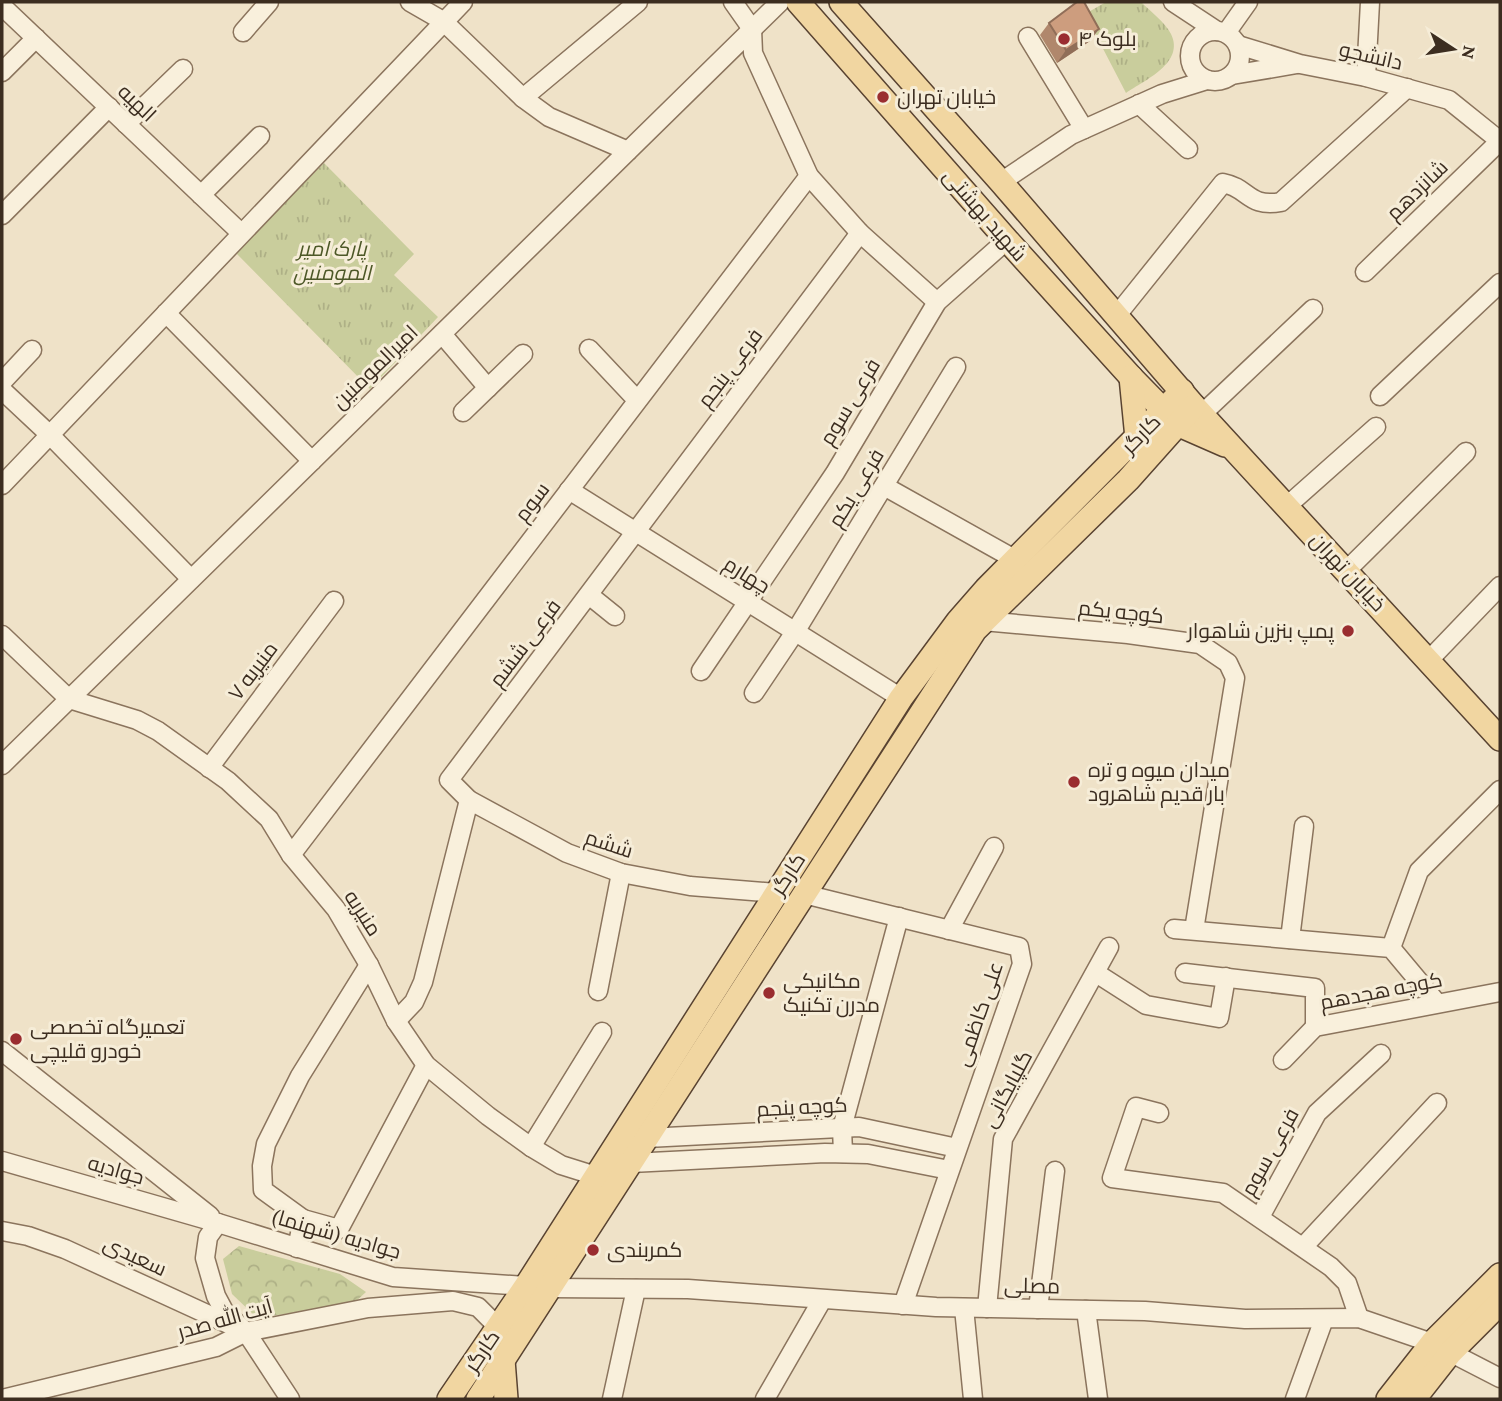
<svg xmlns="http://www.w3.org/2000/svg" width="1502" height="1401" font-family="'Crimson Pro',Cairo,serif">
<style>
.forest{fill:url(#forest-crowns)}
.park{fill:url(#park-tufts)}
.lines{fill:none;stroke-linecap:round;stroke-linejoin:round}
.minor-casing{stroke:#8b745d;stroke-width:21}
.major-casing{stroke:#594331;stroke-width:26}
.minor{stroke:#f9f0dc;stroke-width:18}
.major{stroke:#f1d6a1;stroke-width:23}
.wall{fill:#b0876c}
.shaded-wall{fill:#906e58}
.building{fill:#cd9d7e;stroke:#906e58;stroke-width:2}
.poi-dot{fill:#9a2d30;stroke:#f6edd8;stroke-width:2.5}
.labels{text-anchor:middle;stroke-width:6;stroke-linejoin:round;paint-order:stroke}
.poi-label{font-size:21px;fill:#3c2d20;stroke:#f6edd8;text-anchor:start}
.street-label{font-size:21px;fill:#3c2d20;stroke:#f6edd8}
.park-label{font-size:21px;font-style:italic;fill:#4d5827;stroke:#f6edd8}
</style>
<defs>
<pattern id="forest-crowns" width="20" height="18" patternUnits="userSpaceOnUse" patternTransform="scale(1.75)"><rect width="20" height="18" fill="#c9cd9c"/><path d="M2 6a3 3 0 1 1 6 0M12 15a3 3 0 1 1 6 0" fill="none" stroke="#aeb086"/></pattern>
<pattern id="park-tufts" width="24" height="20" patternUnits="userSpaceOnUse" patternTransform="scale(1.75)"><rect width="24" height="20" fill="#c9cd9c"/><path d="M3 7l-1-3M5 7V3M7 7l1-3M15 17l-1-3M17 17v-4M19 17l1-3" fill="none" stroke="#aeb086"/></pattern>
</defs>
<rect width="100%" height="100%" fill="#efe2c8"/>
<polygon class="forest" points="239,1246 340,1274 366,1292 353,1304 257,1318 232,1294 223,1259"/>
<g class="park">
<path d="M 1106,2 L 1141,2 C 1150,11 1165,22 1171,34 C 1185,63 1145,80 1126,93 L 1085,14 Z"/>
<polygon points="324,163 414,254 394,275 438,317 370,389 235,252"/>
</g>
<g class="lines">
<g class="minor-casing">
<g id="minor">
<polyline points="410,2 443,21 523,98 549,117 628,151"/>
<polyline points="733,2 752,29 753,53 809,176 860,233 937,302"/>
<polyline points="1173,2 1217,31"/>
<polyline points="2,6 241,233"/>
<circle cx="1215" cy="56" r="25"/>
<polyline points="243,32 269,2"/>
<polyline points="1226,33 1248,2"/>
<polyline points="1028,37 1084,129"/>
<polyline points="1238,45 1300,64 1366,77 1449,100 1500,141"/>
<polyline points="2,72 36,38"/>
<polyline points="1232,75 1297,64"/>
<polyline points="1366,77 1370,2"/>
<polyline points="523,98 638,2"/>
<polyline points="1139,104 1188,149"/>
<polyline points="126,124 183,69"/>
<polyline points="1001,182 1071,135 1162,94 1207,80"/>
<polyline points="201,195 260,136"/>
<polyline points="2,215 109,107"/>
<polyline points="1365,272 1500,141"/>
<polyline points="166,313 312,461"/>
<path d="M 1117,315 L 1223,183 C 1249,188 1248,208 1281,202 L 1407,88"/>
<polyline points="442,334 488,388"/>
<polyline points="589,349 637,400"/>
<polyline points="2,382 32,350"/>
<polyline points="2,390 50,435 191,579"/>
<polyline points="1380,396 1500,283"/>
<polyline points="463,412 523,354"/>
<polyline points="1202,414 1313,309"/>
<polyline points="2,485 463,2"/>
<polyline points="884,486 1016,560"/>
<polyline points="569,490 901,698"/>
<polyline points="1287,506 1376,427"/>
<polyline points="1347,570 1466,452"/>
<polyline points="589,595 615,616"/>
<polyline points="983,621 1128,634 1200,644 1228,663 1235,678 1194,930"/>
<polyline points="2,635 69,699 137,720 158,731 228,781 269,819 291,855 336,909 369,965 396,1021 426,1065 488,1116 531,1147 561,1165 596,1176"/>
<polyline points="1429,660 1500,586"/>
<polyline points="701,671 835,473 937,302 1007,240"/>
<polyline points="754,693 795,632 956,367"/>
<polyline points="2,765 780,2"/>
<polyline points="209,768 334,601"/>
<polyline points="291,855 809,176"/>
<polyline points="776,893 690,886 621,873 567,853 469,800 449,780 860,233"/>
<polyline points="804,894 1019,947 1022,964 903,1305"/>
<polyline points="1174,929 1391,948 1437,1003"/>
<polyline points="949,930 994,847"/>
<polyline points="1290,939 1304,826"/>
<polyline points="1391,948 1419,871 1500,790"/>
<polyline points="1096,973 1146,1005 1219,1018 1226,977"/>
<polyline points="1185,973 1315,988 1315,1027"/>
<polyline points="598,991 621,873"/>
<polyline points="396,1021 414,1002 423,982 469,800"/>
<polyline points="2,1051 210,1216"/>
<polyline points="1283,1060 1315,1027 1500,992"/>
<polyline points="1159,1113 1136,1107 1112,1178 1223,1193 1331,1267 1347,1283 1359,1318"/>
<polyline points="647,1138 859,1127 957,1148"/>
<polyline points="531,1147 602,1032"/>
<polyline points="843,1153 842,1128 899,917"/>
<polyline points="2,1161 218,1223 393,1277 526,1286"/>
<polyline points="631,1163 825,1153 868,1154 949,1170"/>
<polyline points="1260,1217 1317,1113 1381,1054"/>
<polyline points="303,1219 339,1229 426,1065"/>
<polyline points="218,1223 208,1237 205,1258 216,1296 224,1311 246,1332 290,1399"/>
<polyline points="2,1231 28,1236 65,1249 246,1332"/>
<polyline points="1303,1247 1437,1103"/>
<polyline points="297,1248 303,1219 263,1190 262,1166 266,1144 300,1076 369,965"/>
<polyline points="550,1288 688,1289 936,1307 1145,1311 1245,1319 1359,1318 1432,1343 1500,1378"/>
<polyline points="964,1308 973,1399"/>
<polyline points="987,1308 1003,1139 1109,947"/>
<polyline points="1038,1309 1055,1171"/>
<polyline points="1086,1310 1098,1399"/>
<polyline points="2,1399 216,1347 246,1332 368,1308 453,1301 478,1307 498,1327"/>
<polyline points="612,1399 636,1289"/>
<polyline points="765,1399 822,1300"/>
<polyline points="1295,1399 1324,1319"/>
</g>
</g>
<g class="major-casing">
<g id="major">
<polyline points="798,2 1007,240 1131,377 1177,424 1225,445"/>
<polyline points="841,2 1001,182 1194,406 1500,739"/>
<polyline points="1131,377 1137,438"/>
<polyline points="503,1360 506,1399"/>
<polyline points="449,1399 526,1286 901,698 958,621 986,589 1182,391"/>
<polyline points="478,1399 975,630 1128,480 1194,406"/>
<polyline points="1388,1399 1432,1343 1500,1275"/>
<polyline points="1414,1399 1451,1352 1500,1303"/>
</g>
</g>
<use href="#minor" class="minor"/>
<use href="#major" class="major"/>
</g>
<polygon class="wall" points="1049,23 1090,41 1057,63 1040,35"/>
<polygon class="shaded-wall" points="1099,29 1090,41 1057,63 1066,50"/>
<polygon class="building" points="1077,2 1084,2 1099,29 1066,50 1049,23"/>
<g class="poi-dot">
<circle cx="1064" cy="39" r="7"/>
<circle cx="883" cy="97" r="7"/>
<circle cx="1348" cy="631" r="7"/>
<circle cx="1074" cy="782" r="7"/>
<circle cx="769" cy="993" r="7"/>
<circle cx="16" cy="1039" r="7"/>
<circle cx="593" cy="1250" r="7"/>
</g>
<g class="labels">
<g class="poi-label">
<text x="1078" y="46">بلوک ۴</text>
<text x="897" y="104">خیابان تهران</text>
<text x="1334" y="638" text-anchor="end">پمپ بنزین شاهوار</text>
<text x="1088" y="777">میدان میوه و تره<tspan x="1088" dy="24">بار قدیم شاهرود</tspan></text>
<text x="783" y="988">مکانیکی<tspan x="783" dy="24">مدرن تکنیک</tspan></text>
<text x="30" y="1034">تعمیرگاه تخصصی<tspan x="30" dy="24">خودرو قلیچی</tspan></text>
<text x="607" y="1257">کمربندی</text>
</g>
<g class="street-label">
<text transform="translate(1371 56) rotate(13)" y="7">دانشجو</text>
<text transform="translate(137 103) rotate(44)" y="7">الهیه</text>
<text transform="translate(1417 190) rotate(-44)" y="7">شانزدهم</text>
<text transform="translate(985 215) rotate(49)" y="7">شهید بهشتی</text>
<text transform="translate(375 367) rotate(-44)" y="7">امیرالمومنین</text>
<text transform="translate(730 368) rotate(-53)" y="7">فرعی پنجم</text>
<text transform="translate(850 402) rotate(-59)" y="7">فرعی سوم</text>
<text transform="translate(1141 434) rotate(-45)" y="7">کارگر</text>
<text transform="translate(856 488) rotate(-59)" y="7">فرعی یکم</text>
<text transform="translate(532 502) rotate(-53)" y="7">سوم</text>
<text transform="translate(1348 572) rotate(47)" y="7">خیابان تهران</text>
<text transform="translate(747 575) rotate(32)" y="7">چهارم</text>
<text transform="translate(1121 612) rotate(6)" y="7">کوچه یکم</text>
<text transform="translate(525 643) rotate(-53)" y="7">فرعی ششم</text>
<text transform="translate(253 671) rotate(-53)" y="7">منیریه ۷</text>
<text transform="translate(609 844) rotate(18)" y="7">ششم</text>
<text transform="translate(788 874) rotate(-57)" y="7">کارگر</text>
<text transform="translate(363 913) rotate(57)" y="7">منیریه</text>
<text transform="translate(1381 991) rotate(-11)" y="7">کوچه هجدهم</text>
<text transform="translate(979 1014) rotate(-71)" y="7">علی کاظمی</text>
<text transform="translate(1007 1089) rotate(-62)" y="7">گلپایگانی</text>
<text transform="translate(802 1107) rotate(-3)" y="7">کوچه پنجم</text>
<text transform="translate(1270 1152) rotate(-61)" y="7">فرعی سوم</text>
<text transform="translate(116 1170) rotate(16)" y="7">جوادیه</text>
<text transform="translate(336 1234) rotate(16)" y="7">جوادیه (شهنما)</text>
<text transform="translate(135 1256) rotate(25)" y="7">سعیدی</text>
<text transform="translate(1032 1286) rotate(1)" y="7">مصلی</text>
<text transform="translate(225 1319) rotate(-16)" y="7">آیت الله صدر</text>
<text transform="translate(482 1351) rotate(-56)" y="7">کارگر</text>
</g>
<g class="park-label">
<text x="332" y="256">پارک امیر<tspan x="332" dy="24">المومنین</tspan></text>
</g>
</g>
<rect width="1502" height="1401" fill="none" stroke="#3c2d20" stroke-width="7"/>
<g transform="translate(1453 49) rotate(102)" stroke="#f6edd8" stroke-width="5" paint-order="stroke">
<path d="M0-5L12 26L0 18L-12 26Z" fill="#3c2d20"/>
<text y="-10" font-size="19" font-weight="bold" text-anchor="middle" fill="#3c2d20">N</text>
</g>
</svg>
